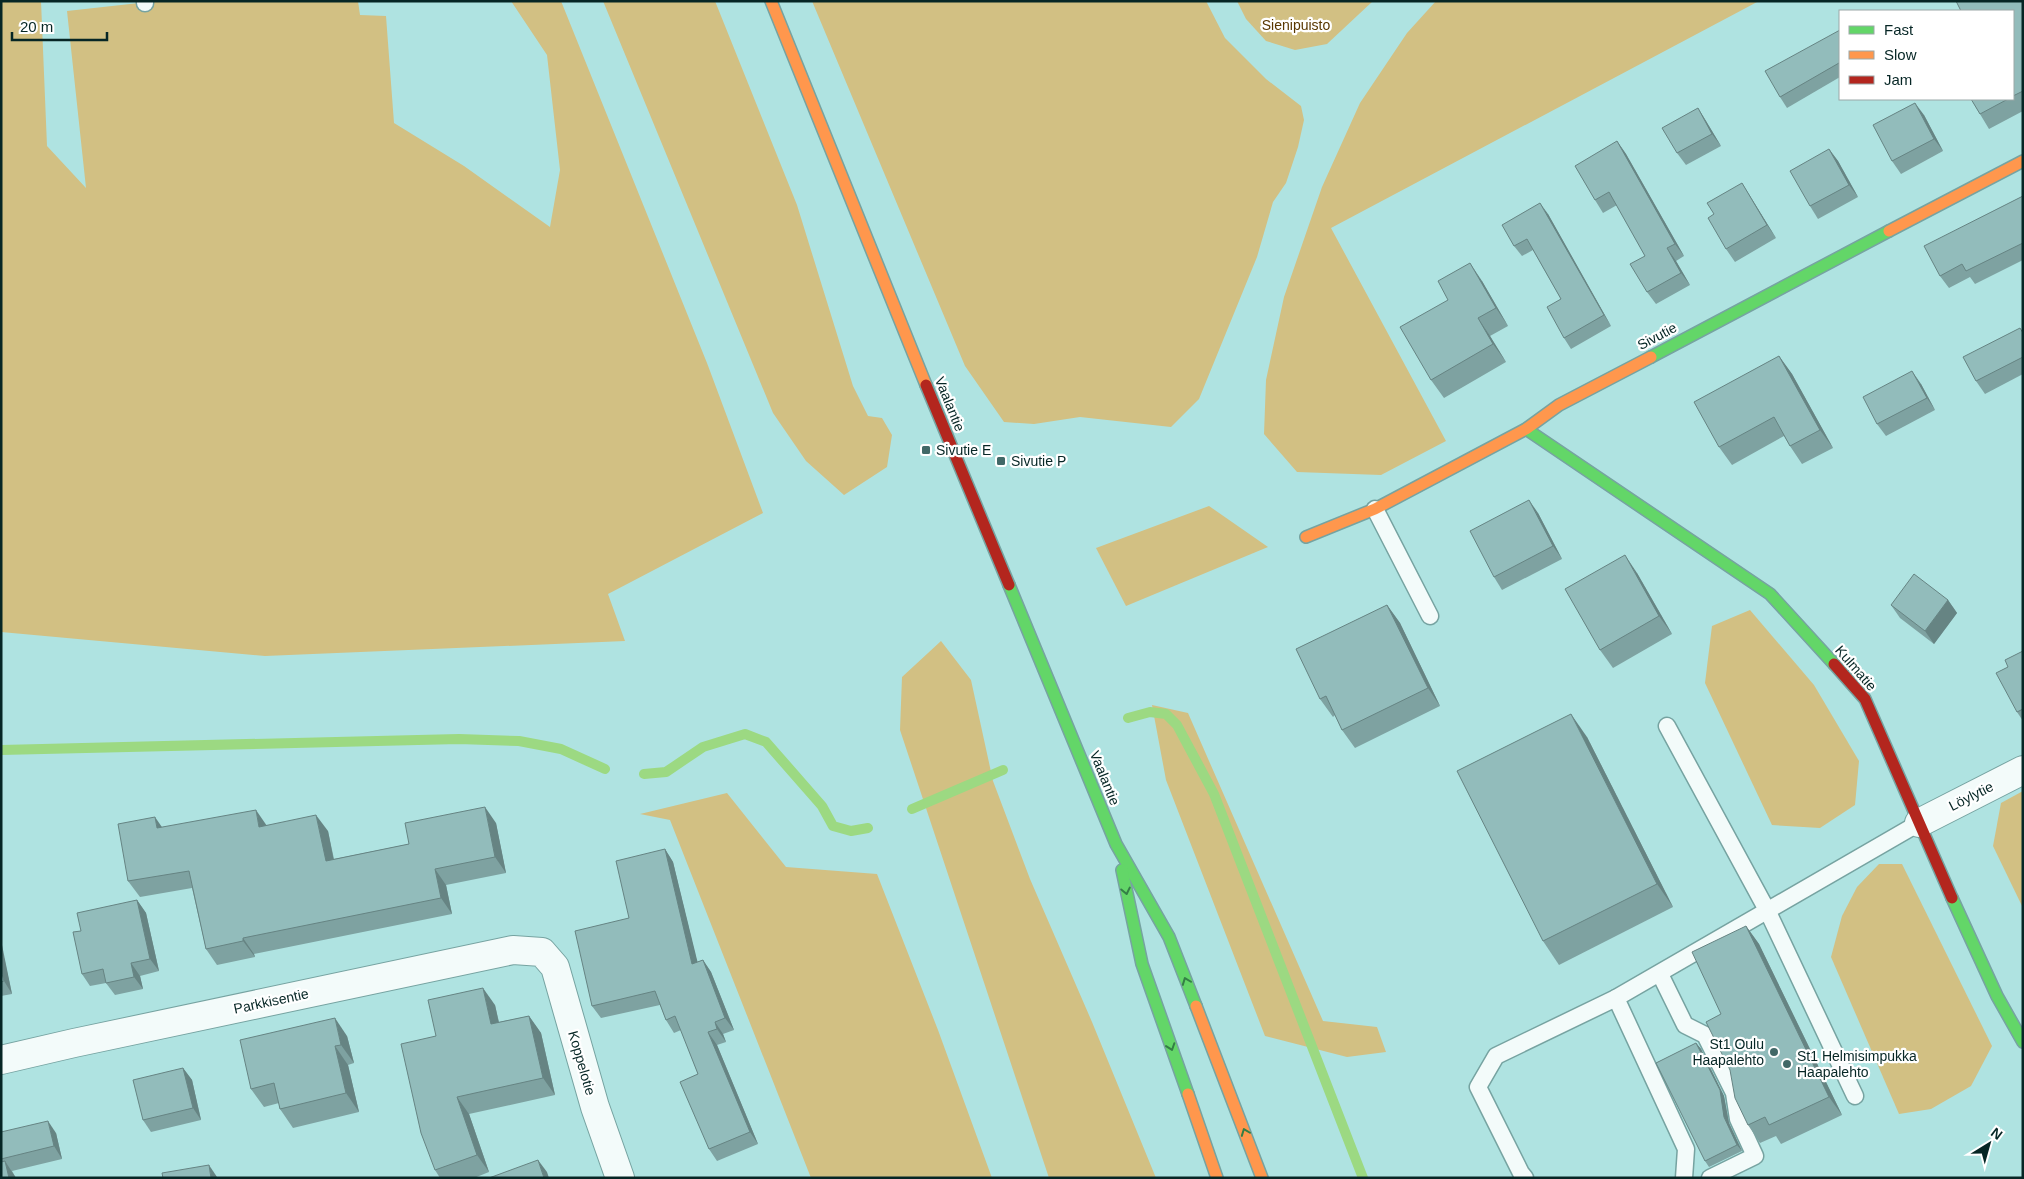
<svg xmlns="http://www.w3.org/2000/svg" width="2024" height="1179" font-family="Arial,sans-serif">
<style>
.green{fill:#d2c083}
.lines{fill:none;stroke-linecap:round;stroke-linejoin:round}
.stream{stroke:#9cd982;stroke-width:10}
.lane-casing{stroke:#76a3a1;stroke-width:19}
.street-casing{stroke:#76a3a1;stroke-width:30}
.fast-casing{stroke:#76a3a1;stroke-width:14}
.slow-casing{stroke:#76a3a1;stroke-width:14}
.jam-casing{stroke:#76a3a1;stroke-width:14}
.lane{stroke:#f3fbfa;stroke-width:16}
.street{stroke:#f3fbfa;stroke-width:28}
.fast{stroke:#63d668;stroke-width:11}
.slow{stroke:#ff974d;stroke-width:11}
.jam{stroke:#b3261e;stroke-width:11}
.wall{fill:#7ea2a1}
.shaded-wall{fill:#668483}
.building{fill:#92bcbb;stroke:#668483}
.oneway{stroke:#347e46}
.poi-dot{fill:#416867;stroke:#fff;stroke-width:2}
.labels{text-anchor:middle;stroke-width:4.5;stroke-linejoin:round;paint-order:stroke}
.park-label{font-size:14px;fill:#593700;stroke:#fff}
.street-label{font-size:14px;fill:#062625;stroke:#fff}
.poi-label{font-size:14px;fill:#062625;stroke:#fff;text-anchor:start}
</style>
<rect width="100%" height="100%" fill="#afe3e1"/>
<g class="green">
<polygon points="1,1 41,1 47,146 86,188 67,11 157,1 358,1 360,15 386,16 394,123 464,166 550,227 560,170 547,55 511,1 561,1 707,363 763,513 608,594 625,641 265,656 1,632"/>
<polygon points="603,1 715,1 797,205 853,386 868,416 882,418 892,435 887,467 844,495 806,461 773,413"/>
<polygon points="812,1 1206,1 1225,38 1266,79 1301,106 1304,120 1298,147 1286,183 1273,202 1257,257 1199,399 1171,427 1080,417 1034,424 1004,422 965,366"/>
<polygon points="1237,1 1373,1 1327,44 1295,50 1266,41 1246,19"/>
<polygon points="1436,1 1759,1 1331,228 1446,441 1381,475 1297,472 1264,434 1266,380 1284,297 1322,187 1360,103 1407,33"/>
<polygon points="1209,506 1268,547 1126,606 1096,548"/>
<polygon points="1750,610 1814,685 1859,761 1855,805 1820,828 1772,825 1705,683 1712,626"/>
<polygon points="941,641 971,680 993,781 1030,879 1092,1022 1156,1178 1049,1178 900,730 902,677"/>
<polygon points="1152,705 1188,713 1323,1021 1377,1027 1386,1052 1347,1057 1265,1036 1166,780"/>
<polygon points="2023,791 2023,908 1993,846 2001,803"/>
<polygon points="727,793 786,867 877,874 938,1030 992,1178 811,1178 670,820 640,814"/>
<polygon points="1879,864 1902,864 1992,1046 1971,1086 1931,1109 1899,1114 1831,957 1842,916 1857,887"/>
</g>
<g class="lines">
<g class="stream">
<polyline points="1128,718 1150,712 1166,714 1177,725 1214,794 1363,1178"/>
<polyline points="1,750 459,739 519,741 561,749 605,769"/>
<polyline points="644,774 666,772 703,747 745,734 766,742 822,806 833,826 851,831 868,828"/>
<polyline points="912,809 1003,770"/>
</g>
<g class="lane-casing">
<g id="lane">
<polyline points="145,1 145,3"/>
<polyline points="1375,509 1430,616"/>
<polyline points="1667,726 1768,912 1855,1096"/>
<polyline points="1660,974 1685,1025 1705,1035 1734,1093 1738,1119 1755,1156 1710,1178"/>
<polyline points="1525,1178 1521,1173 1478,1087 1496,1056 1616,998"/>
<polyline points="1684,1178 1686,1149 1616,998 1919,823"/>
</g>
</g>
<g class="street-casing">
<g id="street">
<polyline points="1919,823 2023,770"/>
<polyline points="1,1060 74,1043 513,950 542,952 555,967 595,1107 620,1178"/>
</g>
</g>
<g class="fast-casing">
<g id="fast">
<polyline points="1651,357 1889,231"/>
<polyline points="1526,429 1770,594 1834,664"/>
<polyline points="1009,585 1116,844 1169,937 1196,1006"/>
<polyline points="1122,870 1142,964 1188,1094"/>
<polyline points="1952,898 1997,996 2023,1042"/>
</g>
</g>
<g class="slow-casing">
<g id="slow">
<polyline points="771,1 926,385"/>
<polyline points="1889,231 2023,161"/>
<polyline points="1306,537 1375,509 1526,429 1559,405 1651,357"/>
<polyline points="1196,1006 1262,1178"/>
<polyline points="1188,1094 1217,1178"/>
</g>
</g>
<g class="jam-casing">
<g id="jam">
<polyline points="926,385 1009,585"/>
<polyline points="1834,664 1865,699 1952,898"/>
</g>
</g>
<use href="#lane" class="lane"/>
<use href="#street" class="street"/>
<use href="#fast" class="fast"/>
<use href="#slow" class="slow"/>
<use href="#jam" class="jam"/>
</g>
<g class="wall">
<polygon points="2023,1 2023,111 1989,129 1971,99 2013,99 2013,11"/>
<polygon points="1840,30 1840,77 1787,108 1780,97"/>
<polygon points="1698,108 1706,121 1721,146 1686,165 1677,153"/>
<polygon points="1924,115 1943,151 1901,174 1892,161"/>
<polygon points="1617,141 1626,154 1684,256 1676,261 1690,285 1656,304 1647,292 1645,256 1617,205 1603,213 1595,200"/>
<polygon points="1829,149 1838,161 1858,197 1818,219 1810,206"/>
<polygon points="1742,183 1750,196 1776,238 1735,262 1726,249 1714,214"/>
<polygon points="2023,196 2023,260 1975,284 1970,277 1949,288 1940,276"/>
<polygon points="1548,214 1611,326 1571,349 1564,338 1561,299 1533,250 1522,256 1514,246"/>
<polygon points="1482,281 1508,326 1490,336 1506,362 1444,398 1431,380"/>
<polygon points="2023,332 2023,374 1985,394 1976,381"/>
<polygon points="1779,356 1792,374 1833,448 1802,464 1790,446 1784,436 1732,465 1719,447"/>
<polygon points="1921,384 1935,410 1886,436 1877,424"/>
<polygon points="1538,513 1562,559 1502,590 1494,577"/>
<polygon points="1637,573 1672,634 1613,668 1600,650"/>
<polygon points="1948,600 1957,613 1934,644 1900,618 1891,605"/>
<polygon points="1387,605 1400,623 1440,706 1355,748 1342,730 1335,715 1333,717 1320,699"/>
<polygon points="2023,651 2023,721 2017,712 2008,667"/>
<polygon points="1587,737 1673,907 1559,965 1543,941"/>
<polygon points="496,823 506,873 446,885 452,914 254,954 255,957 217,965 206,949 192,888 140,897 128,881 162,827 266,825 328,831 334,859 409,844"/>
<polygon points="665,849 673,862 697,962 703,960 711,972 734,1030 723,1034 726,1042 717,1045 758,1144 717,1161 709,1149 698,1074 681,1030 674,1033 666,1020 660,1005 601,1018 592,1006 629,918"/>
<polygon points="137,900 146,913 159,971 140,976 143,989 115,995 106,983 90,986 82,974 81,931"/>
<polygon points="1746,926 1759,944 1842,1115 1781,1144 1776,1136 1760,1143 1748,1125 1721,1014"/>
<polygon points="1,944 12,994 1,996"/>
<polygon points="495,1005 499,1022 529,1016 541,1033 555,1095 469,1114 489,1172 474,1178 440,1178 435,1170 436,1036"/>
<polygon points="347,1036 354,1063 348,1065 359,1112 293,1128 280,1109 279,1103 264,1107 251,1089"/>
<polygon points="1696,1043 1701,1049 1724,1096 1729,1123 1742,1151 1709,1167 1705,1161"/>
<polygon points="183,1068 192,1080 201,1120 151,1132 143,1120"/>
<polygon points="1,1132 56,1133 62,1159 12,1171 16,1178 1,1178"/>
</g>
<g class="shaded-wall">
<polygon points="1915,103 1924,115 1943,151 1934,139"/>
<polygon points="1698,108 1706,121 1721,146 1712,134"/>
<polygon points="1617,141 1626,154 1684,256 1675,244"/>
<polygon points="1829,149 1838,161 1858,197 1849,185"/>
<polygon points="1742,183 1750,196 1776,238 1767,225"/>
<polygon points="1540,203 1548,214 1611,326 1604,315"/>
<polygon points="1667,248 1676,261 1690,285 1681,273"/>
<polygon points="1470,263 1482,281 1508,326 1496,308"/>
<polygon points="1478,318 1490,336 1506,362 1493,344"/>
<polygon points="1779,356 1792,374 1833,448 1820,430"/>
<polygon points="1912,371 1921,384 1935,410 1927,398"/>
<polygon points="1529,500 1538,513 1562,559 1553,546"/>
<polygon points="1625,555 1637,573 1672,634 1659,616"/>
<polygon points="1948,600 1957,613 1934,644 1925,631"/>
<polygon points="1387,605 1400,623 1440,706 1428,688"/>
<polygon points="1571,714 1587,737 1673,907 1657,884"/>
<polygon points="485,807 496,823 506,873 495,857"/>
<polygon points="256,810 267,826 259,827"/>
<polygon points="316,815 328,831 337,877 326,861"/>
<polygon points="155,817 166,833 157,828"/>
<polygon points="665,849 673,862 701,976 692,964"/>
<polygon points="435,869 446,885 452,914 441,898"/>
<polygon points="137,900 146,913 159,971 150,959"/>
<polygon points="1746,926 1759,944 1842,1115 1829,1097"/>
<polygon points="243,938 254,954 255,957 243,941"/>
<polygon points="1,944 2,945 12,994 4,981 1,970"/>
<polygon points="703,960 711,972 734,1030 725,1018"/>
<polygon points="131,963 140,976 143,989 134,977"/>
<polygon points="483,988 495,1005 503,1042 491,1024"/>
<polygon points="529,1016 541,1033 555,1095 543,1078"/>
<polygon points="335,1018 347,1036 354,1063 341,1045"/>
<polygon points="715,1022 723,1034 726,1042 717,1029"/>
<polygon points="708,1032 717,1045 758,1144 750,1132"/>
<polygon points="1696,1043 1701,1049 1724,1096 1729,1123 1742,1151 1737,1145 1724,1117"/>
<polygon points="335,1046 348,1065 359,1112 346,1093"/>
<polygon points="183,1068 192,1080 201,1120 193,1108"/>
<polygon points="457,1097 469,1114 489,1172 477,1155"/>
<polygon points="48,1121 56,1133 62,1159 54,1146"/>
<polygon points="538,1160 547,1172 549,1178 544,1178"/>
<polygon points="5,1161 16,1178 9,1178"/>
<polygon points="209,1165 217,1177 217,1178 211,1178"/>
</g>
<g class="building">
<polygon points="1956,1 2023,1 2023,91 2013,96 2013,11 1961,11"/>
<polygon points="1840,30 1840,66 1839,63 1780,97 1765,71"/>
<polygon points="1971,99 2008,99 1980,114"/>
<polygon points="1915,103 1934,139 1892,161 1873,125"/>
<polygon points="1698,108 1712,134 1677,153 1662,128"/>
<polygon points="1617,141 1675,244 1667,248 1681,273 1647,292 1630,264 1645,256 1609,192 1595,200 1575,166"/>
<polygon points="1829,149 1849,185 1810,206 1790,171"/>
<polygon points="1742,183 1767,225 1726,249 1708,218 1714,214 1707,203"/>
<polygon points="2023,196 2023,243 1966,271 1962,264 1940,276 1924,246"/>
<polygon points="1540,203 1604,315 1564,338 1547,307 1561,299 1527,239 1514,246 1502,225"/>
<polygon points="1470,263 1496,308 1478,318 1493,344 1431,380 1400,327 1448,300 1438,281"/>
<polygon points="2020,328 2023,333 2023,357 1976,381 1963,357"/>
<polygon points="1779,356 1820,430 1790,446 1774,417 1719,447 1694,402"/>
<polygon points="1912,371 1927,398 1877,424 1863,397"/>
<polygon points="1529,500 1553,546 1494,577 1470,531"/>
<polygon points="1625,555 1659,616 1600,650 1565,589"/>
<polygon points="1914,574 1948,600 1925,631 1891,605"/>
<polygon points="1387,605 1428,688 1342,730 1326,696 1320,699 1296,649"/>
<polygon points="2023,651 2023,709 2017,712 1996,673 2008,667 2005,660"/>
<polygon points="1571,714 1657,884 1543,941 1457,771"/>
<polygon points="485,807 495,857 435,869 441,898 243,938 243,941 206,949 189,871 128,881 118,824 155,817 157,828 256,810 259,827 316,815 326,861 409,844 405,823"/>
<polygon points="665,849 692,964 703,960 725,1018 715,1022 717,1029 708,1032 750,1132 709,1149 680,1082 698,1074 675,1016 666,1020 655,991 592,1006 575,931 629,918 616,861"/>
<polygon points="137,900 150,959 131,963 134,977 106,983 103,969 82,974 73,932 81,931 77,913"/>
<polygon points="1746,926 1829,1097 1769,1125 1765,1117 1748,1125 1735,1098 1730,1070 1706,1022 1721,1014 1692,952"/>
<polygon points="1,970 4,981 1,982"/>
<polygon points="483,988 491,1024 529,1016 543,1078 457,1097 477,1155 435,1170 421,1133 401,1044 436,1036 428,1000"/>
<polygon points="335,1018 341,1045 335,1046 346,1093 280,1109 274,1083 251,1089 240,1040"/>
<polygon points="1696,1043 1720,1090 1724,1117 1737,1145 1705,1161 1656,1063"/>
<polygon points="183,1068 193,1108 143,1120 133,1080"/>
<polygon points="48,1121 54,1146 1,1159 1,1132"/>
<polygon points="538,1160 544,1178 489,1178"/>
<polygon points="5,1161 9,1178 1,1178 1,1162"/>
<polygon points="209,1165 211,1178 163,1178 162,1173"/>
</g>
<defs><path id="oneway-chevron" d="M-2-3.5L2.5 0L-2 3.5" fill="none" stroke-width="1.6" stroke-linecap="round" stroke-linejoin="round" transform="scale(1.25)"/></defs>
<g class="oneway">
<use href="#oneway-chevron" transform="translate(1126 891) rotate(78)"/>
<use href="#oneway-chevron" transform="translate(1186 981) rotate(-111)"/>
<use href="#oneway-chevron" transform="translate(1171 1047) rotate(71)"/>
<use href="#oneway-chevron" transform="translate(1245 1132) rotate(-111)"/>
</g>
<g class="poi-dot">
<rect x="921" y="445" width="10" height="10" rx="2.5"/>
<rect x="996" y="456" width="10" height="10" rx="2.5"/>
<circle cx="1774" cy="1052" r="5"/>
<circle cx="1787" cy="1064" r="5"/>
</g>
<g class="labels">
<g class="park-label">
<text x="1296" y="30">Sienipuisto</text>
</g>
<g class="street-label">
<text transform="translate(1657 336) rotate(-28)" y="5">Sivutie</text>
<text transform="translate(950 404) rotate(68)" y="5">Vaalantie</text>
<text transform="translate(1856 668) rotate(49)" y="5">Kulmatie</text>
<text transform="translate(1105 778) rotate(68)" y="5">Vaalantie</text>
<text transform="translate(1971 796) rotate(-27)" y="5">Löylytie</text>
<text transform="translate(271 1001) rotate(-12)" y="5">Parkkisentie</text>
<text transform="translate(582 1063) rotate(74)" y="5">Koppelotie</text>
</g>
<g class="poi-label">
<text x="936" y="455">Sivutie E</text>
<text x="1011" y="466">Sivutie P</text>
<text x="1764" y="1049" text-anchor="end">St1 Oulu<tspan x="1764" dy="16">Haapalehto</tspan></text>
<text x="1797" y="1061">St1 Helmisimpukka<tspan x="1797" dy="16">Haapalehto</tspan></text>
</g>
</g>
<rect width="2024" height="1179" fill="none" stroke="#062625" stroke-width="5"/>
<rect x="1839" y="10" width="175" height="90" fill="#ffffff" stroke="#9ba8a8"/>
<rect x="1849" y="26" width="25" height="8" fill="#63d668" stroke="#9ba8a8"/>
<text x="1884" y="35" font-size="15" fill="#062625">Fast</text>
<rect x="1849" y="51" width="25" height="8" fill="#ff974d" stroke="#9ba8a8"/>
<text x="1884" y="60" font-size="15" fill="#062625">Slow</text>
<rect x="1849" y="76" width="25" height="8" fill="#b3261e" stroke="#9ba8a8"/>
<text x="1884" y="85" font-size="15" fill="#062625">Jam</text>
<g transform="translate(1989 1144) rotate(37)" stroke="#ffffff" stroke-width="4" paint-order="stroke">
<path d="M0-4L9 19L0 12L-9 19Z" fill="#062625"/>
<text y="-8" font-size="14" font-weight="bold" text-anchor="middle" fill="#062625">N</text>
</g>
<path d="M12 32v8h95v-8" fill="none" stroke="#062625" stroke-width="2.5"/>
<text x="20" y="32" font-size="15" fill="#062625" stroke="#ffffff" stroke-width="4" paint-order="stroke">20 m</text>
</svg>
